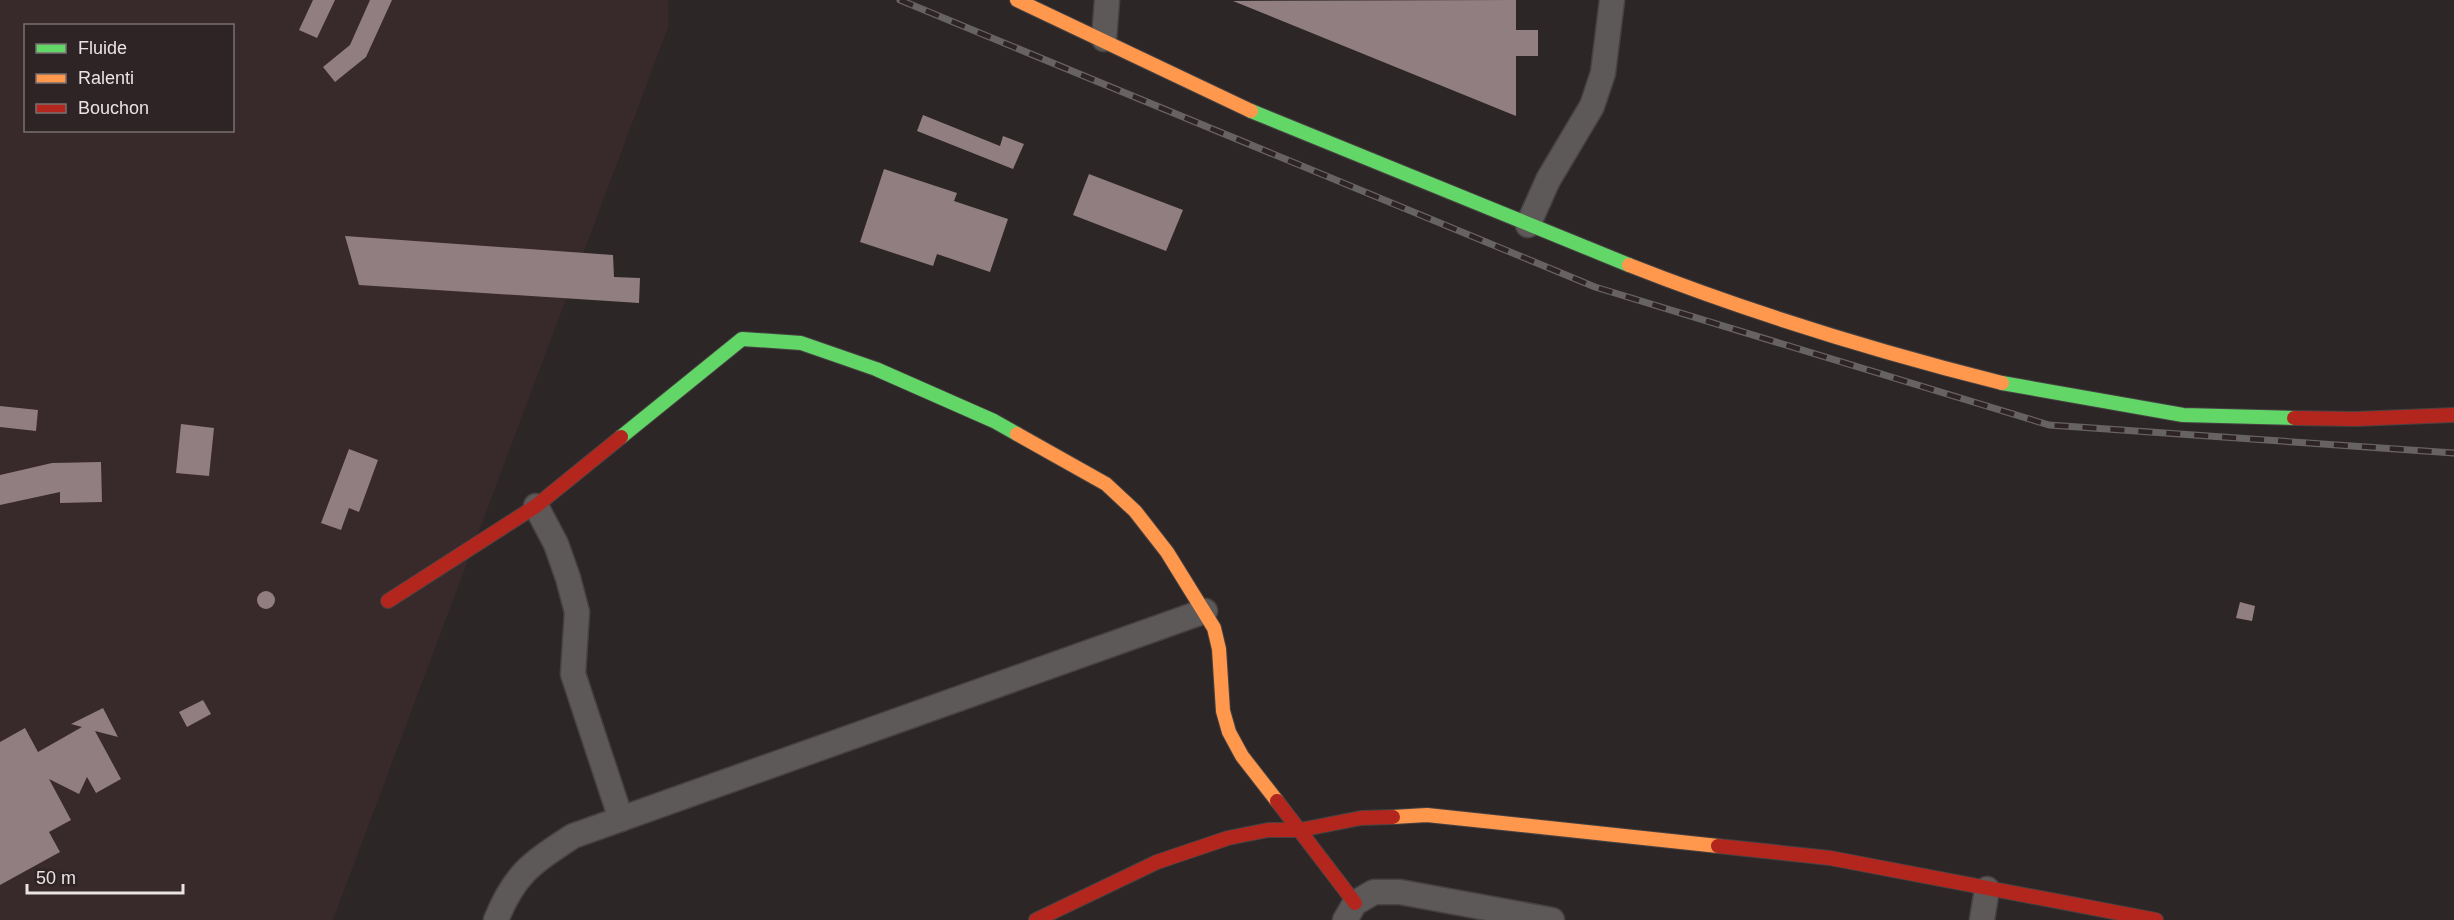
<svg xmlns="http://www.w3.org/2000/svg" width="2454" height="920" font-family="Arial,sans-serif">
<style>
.built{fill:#38292a;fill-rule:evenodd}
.building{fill:#917e80}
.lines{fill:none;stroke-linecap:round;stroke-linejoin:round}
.street-casing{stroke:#474242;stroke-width:27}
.fast-casing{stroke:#474242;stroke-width:16}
.slow-casing{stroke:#474242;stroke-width:16}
.jam-casing{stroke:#474242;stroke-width:16}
.street{stroke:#5d5959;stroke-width:24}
.fast{stroke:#63d668;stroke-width:14}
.slow{stroke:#ff974d;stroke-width:14}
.jam{stroke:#b3261e;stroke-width:14}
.rail-casing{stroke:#676363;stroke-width:7}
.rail{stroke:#2e2425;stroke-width:4.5;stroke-dasharray:14;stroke-linecap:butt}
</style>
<rect width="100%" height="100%" fill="#2c2627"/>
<path class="built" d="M 0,0 L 668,0 L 669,25 L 333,920 L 0,920 ZM 26,26 L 232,26 L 232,130 L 26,130 Z"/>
<g class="building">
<polygon points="313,0 335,0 317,38 299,30"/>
<polygon points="370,0 392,0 366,57 335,82 323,67 350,45"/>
<polygon points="1516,0 1516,30 1538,30 1538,56 1516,56 1516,116 1233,1"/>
<polygon points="923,115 1000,146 1003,136 1024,144 1013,169 917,131"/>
<polygon points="884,169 957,193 954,201 1008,219 990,272 937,254 933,266 860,242"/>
<polygon points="1089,174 1183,210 1166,251 1073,215"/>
<polygon points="345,236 613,255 614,277 640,278 639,303 359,285"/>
<polygon points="0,406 38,410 36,431 0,427"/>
<polygon points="181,424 214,428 209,476 176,473"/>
<polygon points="349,449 378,460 359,512 349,508 341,530 321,523"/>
<polygon points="101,462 102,502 60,503 60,492 0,505 0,475 52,463"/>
<circle cx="266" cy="600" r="9"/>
<polygon points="2240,602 2255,606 2252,621 2236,618"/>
<polygon points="203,700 211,714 187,727 179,712"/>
<polygon points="103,708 118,737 95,731 121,779 96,793 87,777 79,794 49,779 71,820 49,832 60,852 0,885 0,742 25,728 38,752 82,727 71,724"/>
</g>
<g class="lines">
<g class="street-casing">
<g id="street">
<polyline points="1104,39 1107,0"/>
<polyline points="1528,225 1548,180 1592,106 1603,73 1612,0"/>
<polyline points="536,506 556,544 568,578 577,612 573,674 621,819"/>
<path d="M 496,920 C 515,873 532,863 573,836 L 1205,611"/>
<polyline points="1345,920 1355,903 1374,892 1400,892 1552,920"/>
<polyline points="1982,920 1987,889"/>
</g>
</g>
<g class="fast-casing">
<g id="fast">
<polyline points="1251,111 1629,265"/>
<polyline points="2002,383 2183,415 2294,418"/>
<polyline points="621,437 742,339 801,343 876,369 994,421 1017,434"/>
</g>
</g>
<g class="slow-casing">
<g id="slow">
<polyline points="1017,0 1251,111"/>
<path d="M 1629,265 C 1751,313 1875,351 2002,383"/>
<polyline points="1017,434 1106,484 1135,511 1167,552 1214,628 1219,649 1223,711 1229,732 1242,756 1277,801"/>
<polyline points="1393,817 1427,815 1718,846"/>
</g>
</g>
<g class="jam-casing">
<g id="jam">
<polyline points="2294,418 2355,419 2454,415"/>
<polyline points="388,601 536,506 621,437"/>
<polyline points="1277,801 1355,903"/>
<polyline points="1718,846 1830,858 2156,920"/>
<polyline points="1036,920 1157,862 1228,838 1268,830 1300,830 1361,818 1393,817"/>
</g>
</g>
<use href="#street" class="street"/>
<use href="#fast" class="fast"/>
<use href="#slow" class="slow"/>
<use href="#jam" class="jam"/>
<g class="rail-casing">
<polyline id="rail" points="900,0 1595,287 2049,425 2454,453"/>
</g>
<use href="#rail" class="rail"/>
</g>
<rect x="24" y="24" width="210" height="108" fill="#2e2425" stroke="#797071" stroke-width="1.5"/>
<rect x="36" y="44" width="30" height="9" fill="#63d668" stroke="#797071" stroke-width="1.5"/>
<text x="78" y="54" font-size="18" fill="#eae3e4">Fluide</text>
<rect x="36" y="74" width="30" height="9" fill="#ff974d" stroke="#797071" stroke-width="1.5"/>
<text x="78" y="84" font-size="18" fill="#eae3e4">Ralenti</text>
<rect x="36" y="104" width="30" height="9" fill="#b3261e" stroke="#797071" stroke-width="1.5"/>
<text x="78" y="114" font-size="18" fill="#eae3e4">Bouchon</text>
<path d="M27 884v9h156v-9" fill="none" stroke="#eae3e4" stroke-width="3"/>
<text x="36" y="884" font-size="18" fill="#eae3e4" stroke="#2e2425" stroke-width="4.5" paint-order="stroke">50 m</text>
</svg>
